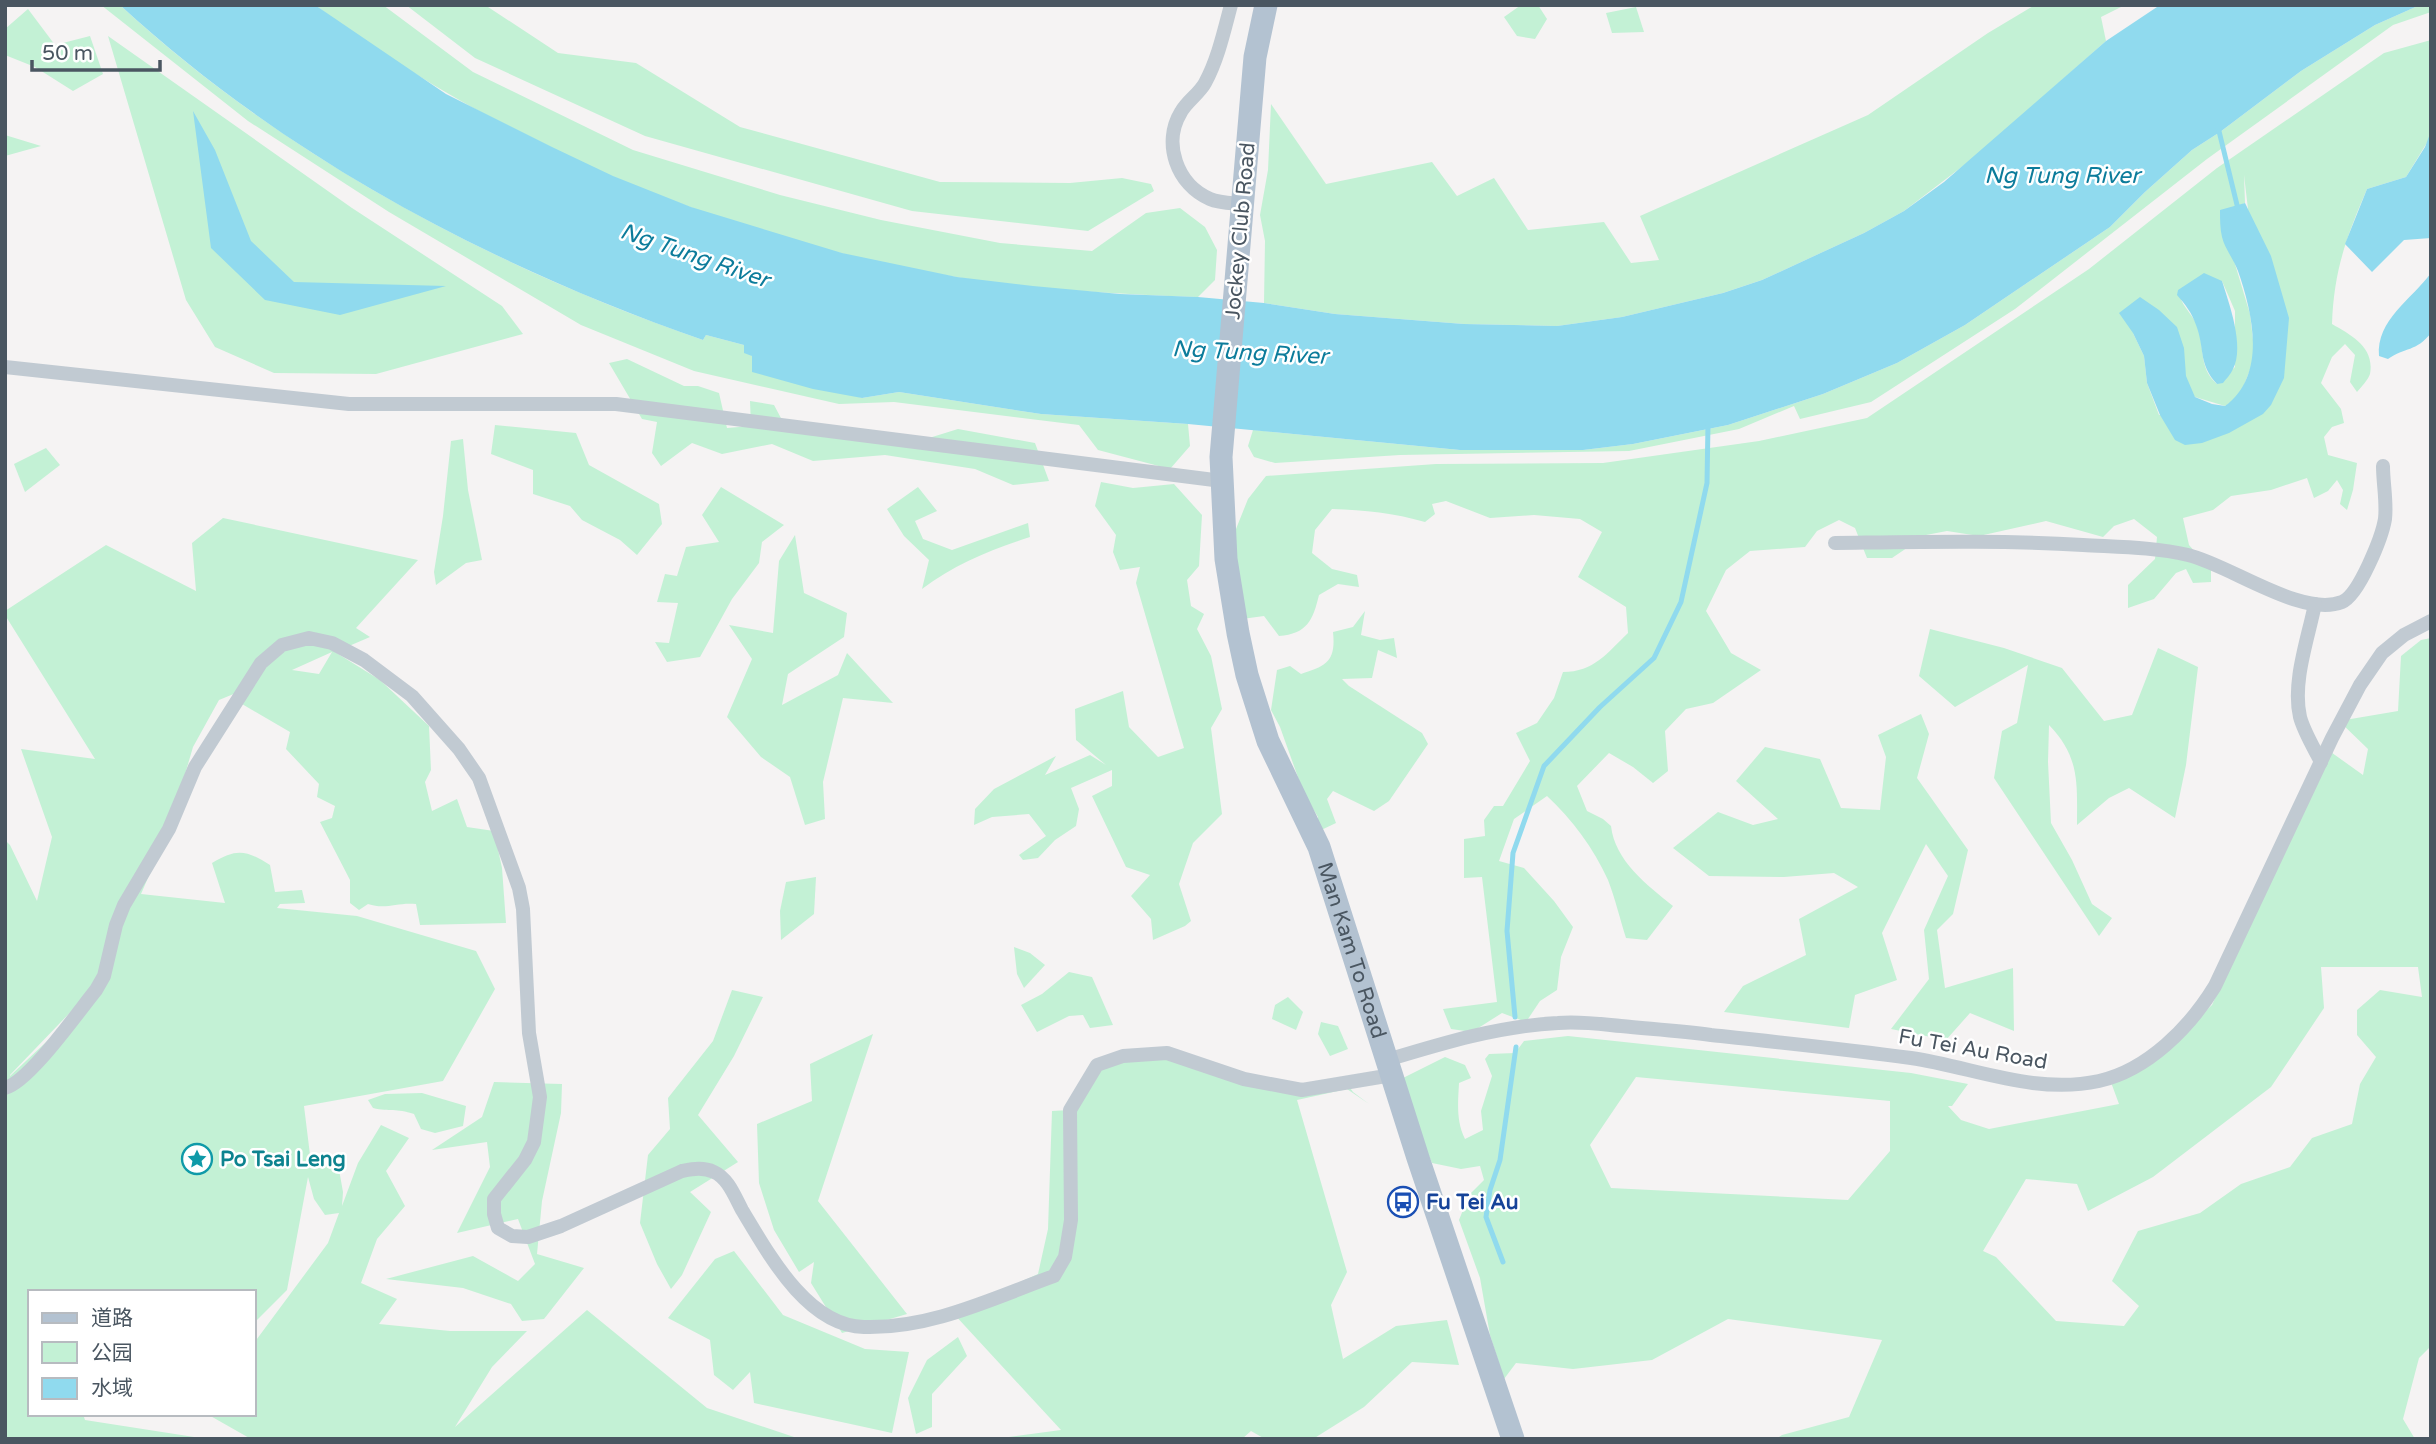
<svg xmlns="http://www.w3.org/2000/svg" width="2436" height="1444" font-family="'Varela Round','Noto Sans SC',sans-serif">
<style>
.green{fill:#c3f1d5;fill-rule:evenodd}
.water{fill:#90daee}
.lines{fill:none;stroke-linecap:round;stroke-linejoin:round}
.stream{stroke:#90daee;stroke-width:5}
.minor{stroke:#c1cad2;stroke-width:14}
.primary{stroke:#b3c2d1;stroke-width:23}
.labels{text-anchor:middle;stroke-width:5;stroke-linejoin:round;paint-order:stroke}
.street-label{font-size:21px;fill:#4a5661;stroke:#fff}
.culture-label{font-size:21px;font-weight:bold;fill:#0d838f;stroke:#fff;text-anchor:start}
.transit-label{font-size:21px;font-weight:bold;fill:#164399;stroke:#fff;text-anchor:start}
.water-label{font-size:23px;font-style:italic;fill:#0c7c9b;stroke:#fff}
</style>
<rect width="100%" height="100%" fill="#f5f3f3"/>
<g class="green">
<path d="M 101,5 L 120,5 C 284,157 493,267 703,340 L 706,335 L 744,345 L 752,356 L 862,398 L 899,392 L 1041,414 L 1188,424 L 1190,446 L 1170,469 L 1098,450 L 1079,425 L 894,402 L 839,404 L 694,371 L 581,325 L 389,212 L 248,121 Z"/>
<path d="M 315,5 L 383,5 L 473,72 L 633,150 L 780,195 L 881,220 L 1000,243 L 1092,251 L 1146,213 L 1180,208 L 1205,227 L 1217,250 L 1215,280 L 1198,297 C 1117,294 1035,290 956,277 C 726,239 501,145 315,5 Z"/>
<polygon points="406,5 485,5 558,53 636,63 740,127 940,182 1070,183 1122,178 1151,184 1154,191 1088,231 912,211 645,136 475,58"/>
<polygon points="1521,5 1538,5 1547,19 1535,39 1517,36 1504,17"/>
<polygon points="2035,5 2125,5 2101,17 2106,41 1976,156 1904,211 1864,233 1762,280 1723,293 1622,317 1557,326 1464,324 1335,314 1264,303 1265,241 1260,215 1268,170 1271,104 1326,184 1432,162 1457,196 1494,178 1528,230 1604,222 1631,263 1659,260 1640,216 1868,115 1988,33"/>
<polygon points="2420,5 2431,5 2431,12 2393,25 2207,159 2015,309 1871,402 1800,419 1794,406 1739,429 1629,451 1400,455 1275,463 1254,457 1248,446 1253,430 1460,450 1583,450 1633,444 1728,425 1823,394 1897,363 1965,325 2110,227 2145,192 2192,150 2220,132 2301,71 2375,25"/>
<polygon points="1636,7 1644,32 1612,33 1606,13"/>
<polygon points="28,9 55,45 90,36 103,74 73,91 35,67 5,55 5,29"/>
<polygon points="108,36 352,208 502,306 523,334 376,374 274,373 215,347 186,300"/>
<path d="M 2431,40 L 2431,136 L 2406,177 L 2367,189 C 2346,238 2334,270 2332,324 C 2351,335 2375,347 2370,374 C 2368,380 2361,387 2357,392 L 2350,382 L 2355,355 L 2345,344 L 2332,357 L 2321,383 L 2341,409 L 2344,423 L 2332,427 L 2324,437 L 2328,455 L 2357,463 L 2353,490 L 2347,510 L 2340,504 L 2343,490 L 2337,480 L 2328,491 L 2314,498 L 2307,478 L 2271,490 L 2231,496 L 2213,510 L 2183,518 L 2189,545 L 2211,570 L 2211,582 L 2193,583 L 2186,569 L 2176,573 L 2154,599 L 2128,608 L 2128,585 L 2155,559 L 2157,537 L 2134,519 L 2114,526 L 2103,537 L 2046,521 L 1979,536 L 1947,531 L 1926,535 L 1892,558 L 1867,558 L 1855,528 L 1839,520 L 1817,531 L 1805,547 L 1750,551 L 1726,570 L 1706,611 L 1731,653 L 1761,670 L 1713,703 L 1686,709 L 1665,731 L 1668,771 L 1653,783 L 1633,767 L 1609,753 L 1577,786 L 1587,811 L 1603,819 L 1611,826 C 1615,861 1647,885 1673,906 L 1647,940 L 1626,938 C 1620,919 1615,898 1608,880 C 1594,849 1572,819 1547,796 L 1514,819 L 1499,861 L 1524,868 L 1554,901 L 1573,927 L 1561,957 L 1557,990 L 1540,1001 L 1526,1022 L 1502,1013 L 1472,1032 L 1451,1029 L 1443,1009 L 1497,1002 L 1482,877 L 1464,878 L 1464,839 L 1485,836 L 1484,820 L 1494,806 L 1503,806 L 1530,761 L 1516,733 L 1537,723 L 1554,698 L 1563,672 C 1594,672 1607,653 1628,633 L 1626,607 L 1578,577 L 1602,532 L 1580,519 L 1534,515 L 1490,518 L 1446,501 L 1432,504 L 1435,514 L 1425,522 C 1394,513 1365,510 1332,509 L 1315,530 L 1312,553 L 1332,569 L 1357,575 L 1359,587 L 1338,584 L 1319,595 C 1313,620 1307,634 1279,636 L 1264,616 L 1242,619 L 1232,539 L 1248,499 L 1266,476 L 1436,464 L 1603,463 L 1759,441 L 1867,418 L 2089,269 L 2217,168 L 2384,53 ZM 2244,175 L 2248,209 L 2263,414 L 2159,415 L 2147,383 L 2144,356 L 2133,333 L 2195,397 L 2225,406 L 2239,398 L 2255,357 L 2250,314 L 2220,214 L 2245,203 ZM 2222,281 L 2235,311 L 2235,367 L 2217,384 C 2197,367 2206,345 2196,323 C 2190,311 2178,303 2180,289 Z"/>
<polygon points="5,135 41,146 5,156"/>
<polygon points="627,359 684,386 698,386 719,393 727,428 751,426 750,401 774,405 782,420 929,438 958,429 1035,443 1049,481 1013,485 975,469 885,455 813,461 772,444 722,454 692,443 661,466 652,453 657,422 642,419 609,363"/>
<polygon points="495,425 576,433 589,465 659,504 662,524 637,555 620,540 582,520 570,506 533,494 533,470 491,454"/>
<polygon points="463,439 468,490 482,560 466,563 436,585 434,572 443,516 451,441"/>
<polygon points="46,448 60,465 25,492 14,464"/>
<polygon points="1101,482 1133,488 1174,484 1202,515 1199,566 1187,580 1191,606 1204,614 1197,629 1211,656 1222,709 1211,728 1222,814 1193,843 1179,884 1191,921 1185,926 1153,940 1151,919 1131,896 1150,875 1126,867 1092,796 1112,786 1112,770 1071,788 1079,809 1076,826 1055,840 1038,858 1023,860 1019,855 1046,836 1029,814 992,817 974,825 975,809 994,789 1056,756 1045,775 1090,755 1106,765 1076,740 1075,709 1123,691 1129,727 1158,757 1184,748 1136,583 1140,567 1120,570 1113,552 1116,535 1095,506"/>
<polygon points="721,487 784,525 762,542 759,563 732,599 700,657 667,662 655,642 669,643 678,603 657,602 665,574 677,576 686,547 719,542 702,515"/>
<path d="M 918,487 L 937,511 L 915,521 L 923,539 L 952,550 L 1028,523 L 1030,537 C 991,550 955,564 922,589 L 929,560 L 904,536 L 887,509 Z"/>
<path d="M 223,518 L 418,560 L 356,628 L 370,637 L 335,652 L 380,680 L 429,726 L 431,770 L 425,782 L 432,811 L 457,799 L 467,827 L 494,831 L 502,868 L 506,923 L 420,925 L 416,904 C 397,902 386,910 368,904 L 359,910 L 350,903 L 350,880 L 320,822 L 332,818 L 335,806 L 317,797 L 319,784 L 286,749 L 290,732 L 242,704 L 253,686 L 219,700 L 193,747 L 169,829 L 141,894 L 225,903 L 212,863 C 237,848 246,850 270,865 L 275,892 L 302,890 L 305,903 L 280,904 L 277,908 L 357,916 L 476,951 L 495,989 L 443,1081 L 304,1106 L 311,1163 L 320,1156 L 338,1164 L 343,1192 L 342,1206 L 358,1163 L 381,1125 L 409,1138 L 386,1171 L 405,1206 L 377,1239 L 361,1283 L 397,1299 L 379,1324 L 450,1331 L 527,1331 L 492,1367 L 455,1427 L 587,1310 L 707,1408 L 800,1439 L 251,1439 L 207,1414 L 254,1414 L 254,1343 L 328,1243 L 339,1213 L 325,1215 L 314,1199 L 308,1177 L 287,1290 L 254,1323 L 254,1292 L 30,1292 L 30,1414 L 83,1414 L 85,1420 L 207,1439 L 5,1439 L 5,840 L 10,845 L 37,901 L 52,837 L 21,749 L 95,759 L 5,615 L 5,611 L 106,545 L 196,591 L 192,543 ZM 332,652 L 319,674 L 292,670 ZM 84,998 L 78,1012 L 10,1076 L 10,1075 Z"/>
<polygon points="795,535 804,593 847,613 844,637 788,674 782,705 838,675 847,653 893,703 843,698 823,782 825,819 805,825 790,777 761,757 727,717 752,659 729,625 773,633 779,561"/>
<path d="M 1365,611 L 1361,635 L 1380,640 L 1394,638 L 1397,658 L 1378,650 L 1372,678 L 1342,679 L 1349,686 L 1422,733 L 1428,744 L 1389,801 L 1374,811 L 1333,791 L 1327,799 L 1336,823 L 1317,832 L 1318,817 L 1304,794 L 1280,727 L 1271,710 L 1277,670 L 1290,666 L 1301,674 C 1327,666 1336,661 1333,632 L 1353,627 Z"/>
<path d="M 1930,629 L 2004,648 L 2062,668 L 2104,721 L 2132,715 L 2158,648 L 2198,667 L 2186,765 L 2175,818 L 2129,788 L 2109,798 L 2077,825 C 2077,783 2080,757 2049,725 L 2048,762 L 2051,823 L 2072,860 L 2092,904 L 2112,918 L 2099,936 L 1994,778 L 2002,731 L 2017,723 L 2028,665 L 1955,707 L 1919,676 Z"/>
<path d="M 2431,638 L 2431,1346 L 2419,1358 L 2403,1419 L 2415,1439 L 1776,1439 L 1782,1435 L 1849,1417 L 1882,1340 L 1728,1319 L 1652,1360 L 1573,1369 L 1516,1363 L 1504,1379 L 1490,1335 L 1480,1278 L 1459,1220 L 1469,1195 L 1484,1180 L 1480,1166 L 1461,1169 L 1432,1163 L 1415,1123 L 1403,1078 L 1445,1057 L 1465,1065 L 1471,1078 L 1459,1083 C 1458,1103 1456,1121 1465,1139 L 1483,1130 L 1481,1111 L 1492,1076 L 1485,1059 L 1489,1054 L 1515,1053 L 1524,1041 L 1568,1036 L 1911,1073 L 1968,1084 L 1952,1106 L 1948,1106 L 1961,1120 L 1989,1129 L 2119,1104 L 2109,1077 L 2150,1062 L 2212,1005 L 2294,822 L 2321,745 L 2363,775 L 2368,749 L 2339,721 L 2398,711 L 2401,656 L 2421,640 ZM 2321,967 L 2418,967 L 2422,997 L 2380,990 L 2357,1010 L 2357,1035 L 2376,1057 L 2360,1084 L 2352,1124 L 2312,1138 L 2290,1167 L 2241,1184 L 2200,1213 L 2138,1231 L 2112,1281 L 2139,1306 L 2124,1326 L 2056,1321 L 1996,1257 L 1983,1251 L 2026,1179 L 2077,1184 L 2088,1211 L 2153,1177 L 2271,1087 L 2324,1008 ZM 1636,1077 L 1890,1101 L 1890,1151 L 1848,1200 L 1611,1188 L 1590,1145 Z"/>
<polygon points="1921,714 1929,734 1917,778 1968,850 1953,914 1937,930 1945,988 2013,968 2014,1031 1970,1013 1946,1040 1891,1029 1929,979 1924,930 1948,876 1926,844 1882,933 1897,980 1855,995 1849,1028 1724,1012 1743,986 1806,955 1799,919 1858,887 1834,873 1784,877 1709,876 1673,848 1718,812 1753,825 1778,819 1736,781 1765,747 1820,759 1841,808 1880,810 1886,757 1878,735"/>
<polygon points="816,877 814,914 781,940 780,911 786,882"/>
<polygon points="1014,947 1030,953 1045,965 1024,988 1017,974"/>
<polygon points="1069,972 1092,977 1113,1025 1090,1028 1083,1015 1069,1016 1037,1032 1021,1005 1042,994"/>
<polygon points="732,990 763,997 734,1056 698,1115 738,1162 690,1192 711,1212 682,1275 671,1289 657,1264 640,1223 648,1155 670,1129 668,1098 713,1041"/>
<polygon points="1288,997 1303,1012 1296,1030 1272,1019 1275,1005"/>
<polygon points="1321,1022 1338,1026 1348,1049 1330,1056 1318,1034"/>
<polygon points="873,1034 818,1201 907,1314 842,1333 811,1283 814,1262 799,1272 774,1230 759,1183 757,1124 812,1101 810,1064"/>
<polygon points="1162,1053 1303,1093 1348,1085 1353,1092 1369,1104 1347,1089 1297,1100 1347,1272 1331,1305 1343,1359 1396,1326 1447,1320 1459,1365 1412,1362 1364,1407 1313,1439 1265,1439 1251,1431 1242,1439 994,1439 1061,1430 953,1313 1038,1274 1048,1229 1052,1111 1070,1110 1104,1063"/>
<polygon points="494,1082 562,1084 561,1113 542,1201 537,1254 584,1268 544,1319 522,1321 511,1304 463,1288 386,1279 473,1256 518,1281 535,1264 518,1219 457,1233 490,1167 487,1142 432,1150 482,1117"/>
<path d="M 422,1093 L 466,1106 L 463,1126 L 435,1133 L 421,1129 L 414,1114 C 396,1108 390,1112 373,1108 L 368,1100 L 385,1094 Z"/>
<polygon points="734,1251 783,1315 865,1349 909,1352 892,1433 754,1403 750,1372 733,1390 714,1375 710,1340 668,1318 715,1259"/>
<polygon points="958,1337 967,1356 932,1394 932,1427 916,1434 908,1398 927,1360"/>
</g>
<g class="water">
<path d="M 120,5 L 315,5 L 446,94 L 552,147 L 613,176 L 691,207 L 842,253 L 957,277 L 1033,286 L 1120,294 L 1198,297 L 1264,303 L 1335,314 L 1464,324 L 1557,326 L 1622,317 L 1723,293 L 1762,280 L 1864,233 L 1904,211 L 1944,182 L 2106,41 L 2160,5 L 2420,5 L 2375,25 L 2301,71 L 2220,132 L 2192,150 L 2145,192 L 2110,227 L 1965,325 L 1897,363 L 1823,394 L 1728,425 L 1633,444 L 1583,450 L 1460,450 L 1188,424 L 1041,414 L 899,392 L 862,398 L 813,389 L 752,372 L 752,356 L 744,353 L 744,345 L 706,335 L 703,340 C 491,266 286,158 120,5 Z"/>
<polygon points="193,111 215,150 251,241 294,282 446,286 340,315 265,300 211,248"/>
<polygon points="2431,131 2431,238 2404,240 2372,272 2345,244 2367,189 2406,177 2425,147"/>
<path d="M 2245,203 L 2271,256 L 2289,318 L 2284,378 L 2271,405 L 2263,414 L 2229,433 L 2202,443 L 2185,445 L 2175,440 L 2160,415 L 2147,383 L 2144,356 L 2133,333 L 2119,313 L 2140,297 L 2159,310 L 2177,327 L 2184,348 L 2186,376 L 2195,397 L 2212,404 L 2225,406 C 2267,375 2253,314 2238,271 C 2234,260 2225,249 2222,237 C 2220,229 2220,219 2220,210 Z"/>
<path d="M 2204,273 L 2222,281 C 2229,303 2245,347 2233,369 C 2231,374 2226,379 2223,383 L 2217,384 C 2198,364 2205,348 2196,325 C 2192,313 2185,304 2177,295 L 2178,290 Z"/>
<path d="M 2431,273 L 2431,333 C 2416,352 2405,347 2388,359 L 2379,356 C 2376,320 2412,299 2431,273 Z"/>
</g>
<g class="lines">
<g class="stream">
<polyline points="2218,127 2238,209"/>
<polyline points="1515,1017 1507,931 1513,853 1544,766 1600,707 1654,658 1681,602 1707,483 1708,424"/>
<polyline points="1503,1262 1486,1217 1490,1190 1500,1160 1516,1047"/>
</g>
<g class="minor">
<path d="M 1231,5 C 1224,31 1218,59 1205,83 C 1199,94 1187,101 1181,112 C 1162,143 1177,185 1210,199 C 1219,203 1232,203 1242,204"/>
<polyline points="5,367 349,404 616,404 1222,481"/>
<path d="M 1835,543 C 1917,542 2000,540 2083,545 C 2118,547 2154,547 2188,555 C 2230,565 2302,618 2342,602 C 2359,595 2382,537 2385,519 C 2387,502 2383,483 2383,466"/>
<path d="M 2315,604 C 2308,639 2292,682 2300,717 C 2304,732 2314,748 2321,762"/>
<path d="M 1387,1060 C 1443,1043 1499,1026 1558,1023 C 1579,1021 1600,1024 1621,1026 C 1651,1029 1681,1031 1711,1035 C 1777,1042 1844,1049 1911,1058 C 1973,1067 2034,1095 2099,1081 C 2148,1070 2190,1027 2215,986 L 2332,738 L 2360,685 L 2382,653 L 2404,635 L 2431,621"/>
<path d="M 5,1088 C 29,1082 78,1012 96,990 L 104,976 L 116,925 L 124,905 L 169,829 L 195,767 L 261,663 L 282,645 L 309,638 L 332,643 L 364,660 L 412,696 L 459,749 L 479,778 L 519,888 L 523,909 L 529,1033 L 540,1097 L 534,1142 L 525,1160 L 494,1199 L 494,1214 L 498,1228 L 512,1236 L 528,1237 L 561,1226 L 682,1171 C 693,1169 703,1167 714,1172 C 728,1178 735,1197 742,1210 C 768,1253 807,1326 864,1327 C 931,1329 993,1298 1054,1276 L 1065,1257 L 1071,1220 L 1070,1110 L 1097,1065 L 1123,1056 L 1167,1053 L 1244,1079 L 1302,1090 L 1392,1075"/>
</g>
<path class="primary" id="s1" d="M 1266,5 L 1255,57 L 1221,457 L 1226,559 L 1238,633 L 1247,675 L 1268,741 L 1319,847 L 1418,1158 L 1513,1439"/>
</g>
<defs>
<g id="sight-ring" transform="scale(1.575)"><circle r="9.5" fill="#fff" stroke="#0f9aa8" stroke-width="1.5"/><path d="M0-6L1.8-2.2L6-1.7L2.9 1.2L3.7 5.4L0 3.3L-3.7 5.4L-2.9 1.2L-6-1.7L-1.8-2.2Z" fill="#0f9aa8"/></g>
<g id="bus-ring" transform="scale(1.575)"><circle r="9.5" fill="#fff" stroke="#1a4fb4" stroke-width="1.5"/><path d="M-5-6H5V4H4V6H2V4H-2V6H-4V4H-5ZM-3.5-4V0h7V-4ZM-3.5 1.2v1.5H-2V1.2ZM2 1.2v1.5H3.5V1.2Z" fill="#1a4fb4"/></g>
</defs>
<g fill-rule="evenodd">
<use href="#sight-ring" x="197" y="1159"/>
<use href="#bus-ring" x="1403" y="1202"/>
</g>
<g class="labels">
<g class="street-label">
<text transform="translate(1240 231) rotate(-85)" y="7">Jockey Club Road</text>
<text dy="7" stroke="none"><textPath href="#s1" startOffset="970">Man Kam To Road</textPath></text>
<text transform="translate(1973 1049) rotate(10)" y="7">Fu Tei Au Road</text>
</g>
<g class="culture-label">
<text x="220" y="1166">Po Tsai Leng</text>
</g>
<g class="transit-label">
<text x="1426" y="1209">Fu Tei Au</text>
</g>
<g class="water-label">
<text x="2062" y="183">Ng Tung River</text>
<text transform="translate(695 255) rotate(19)" y="8">Ng Tung River</text>
<text transform="translate(1250 352) rotate(3)" y="8">Ng Tung River</text>
</g>
</g>
<rect width="2436" height="1444" fill="none" stroke="#4a5661" stroke-width="14"/>
<rect x="28" y="1290" width="228" height="126" fill="#ffffff" stroke="#b7bbc0" stroke-width="2"/>
<rect x="42" y="1313" width="35" height="10" fill="#b3c2d1" stroke="#b7bbc0" stroke-width="2"/>
<text x="91" y="1325" font-size="21" fill="#4a5661">道路</text>
<rect x="42" y="1342" width="35" height="21" fill="#c3f1d5" stroke="#b7bbc0" stroke-width="2"/>
<text x="91" y="1360" font-size="21" fill="#4a5661">公园</text>
<rect x="42" y="1378" width="35" height="21" fill="#90daee" stroke="#b7bbc0" stroke-width="2"/>
<text x="91" y="1395" font-size="21" fill="#4a5661">水域</text>
<path d="M32 60v10h128v-10" fill="none" stroke="#4a5661" stroke-width="3.5"/>
<text x="42" y="60" font-size="21" fill="#4a5661" stroke="#ffffff" stroke-width="5" paint-order="stroke">50 m</text>
</svg>
